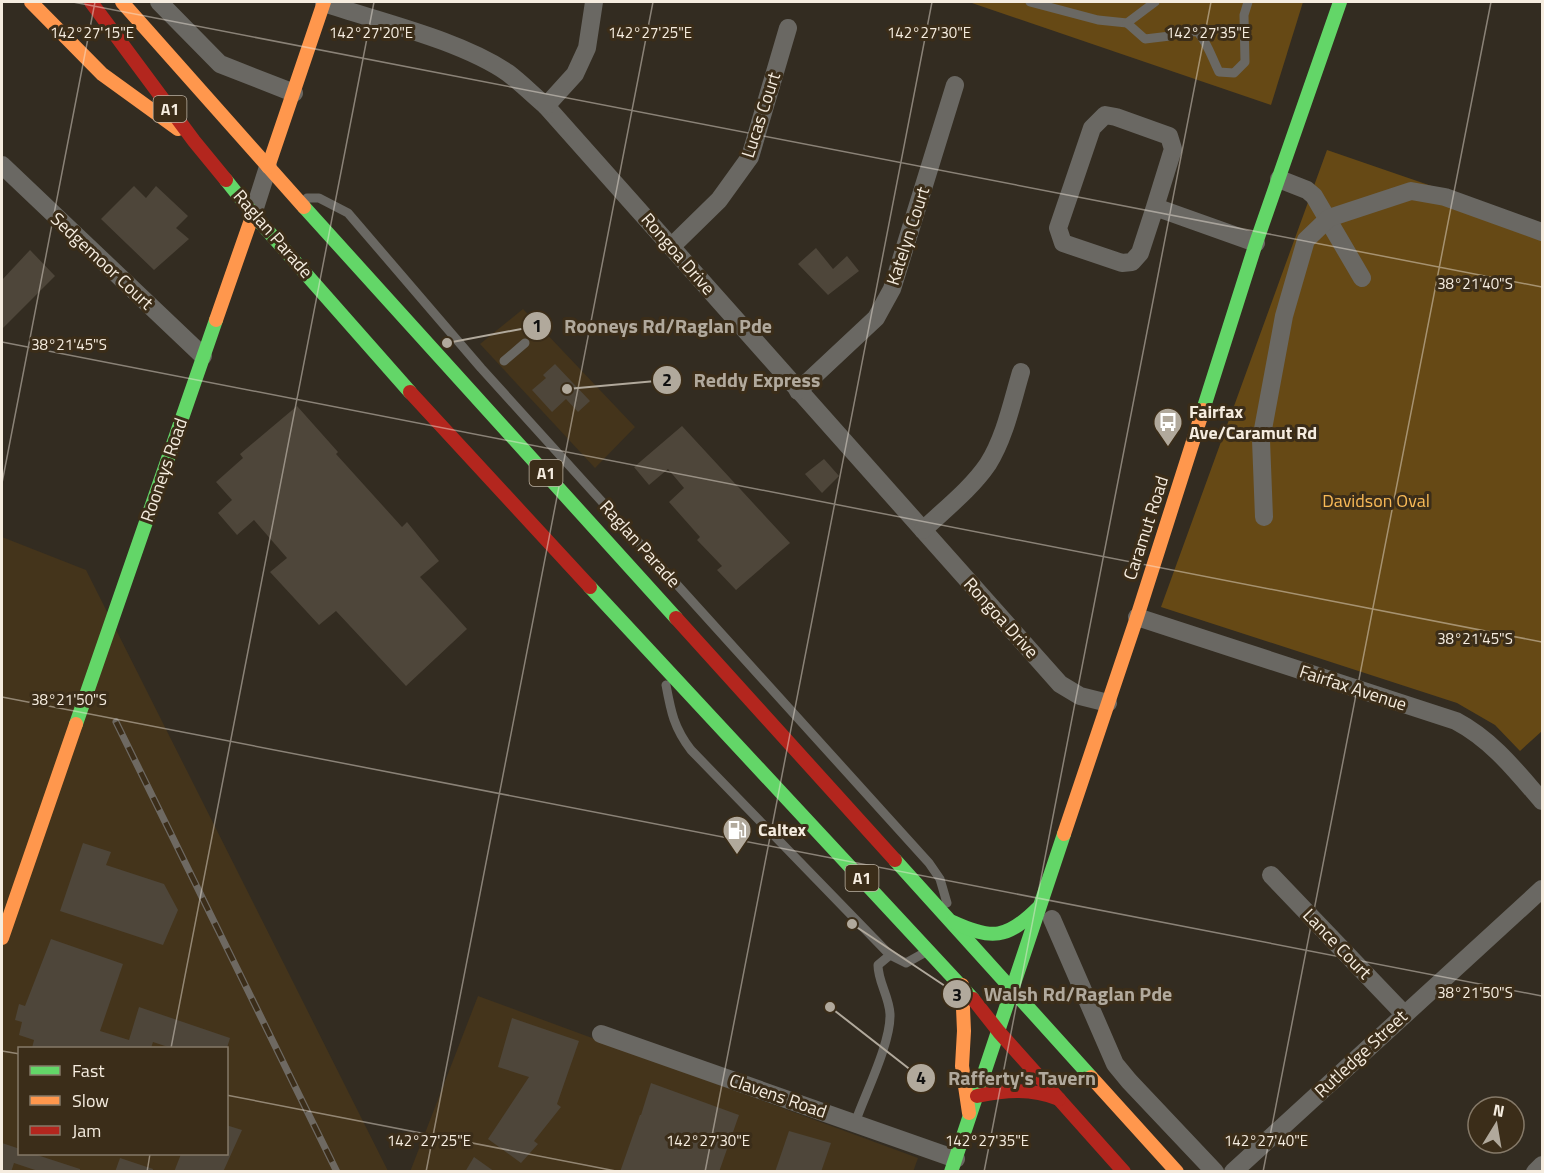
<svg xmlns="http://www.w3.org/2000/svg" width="1544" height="1173" font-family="'Titillium Web',sans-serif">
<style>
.built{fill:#44341b;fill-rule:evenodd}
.green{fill:#664915}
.building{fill:#4e463a}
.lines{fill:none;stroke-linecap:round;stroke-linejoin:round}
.lane{stroke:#6a6863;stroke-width:9}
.street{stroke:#6a6863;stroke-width:18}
.fast{stroke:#63d668;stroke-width:14}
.slow{stroke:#ff974d;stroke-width:14}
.jam{stroke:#b3261e;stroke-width:14}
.rail-casing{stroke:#6e6962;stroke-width:7}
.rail{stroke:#3b2d19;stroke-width:4.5;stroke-dasharray:14;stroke-linecap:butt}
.ticks{fill:none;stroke:#f5ecdf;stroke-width:1.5;stroke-opacity:0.45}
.labels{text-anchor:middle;stroke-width:6;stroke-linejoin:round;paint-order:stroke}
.shield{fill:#3b2d19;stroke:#bdb3a4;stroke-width:1.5}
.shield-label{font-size:16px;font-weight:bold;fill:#f5ecdf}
.street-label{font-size:18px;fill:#f5ecdf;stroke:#3b2d19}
.poi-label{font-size:18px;font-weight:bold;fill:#f5ecdf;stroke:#3b2d19;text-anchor:start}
.park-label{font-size:18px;fill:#f9ba57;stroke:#3b2d19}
.ticks-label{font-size:15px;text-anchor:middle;fill:#f5ecdf;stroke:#3b2d19;stroke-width:6;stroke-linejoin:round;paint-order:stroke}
.leader{fill:none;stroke:#b1a99c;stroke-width:2}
.callout-dot{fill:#b1a99c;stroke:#3b2d19;stroke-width:2}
.mark-label{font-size:18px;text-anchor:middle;font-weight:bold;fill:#111}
.callout-label{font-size:20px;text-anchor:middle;font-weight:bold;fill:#b1a99c;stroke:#3b2d19;stroke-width:6;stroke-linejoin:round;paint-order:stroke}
</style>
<rect width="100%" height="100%" fill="#332c21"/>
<g class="built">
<polygon points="523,309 635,427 595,468 480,344"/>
<path d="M 2,537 L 86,570 L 388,1171 L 2,1171 ZM 20,1048 L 226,1048 L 226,1154 L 20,1154 Z"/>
<polygon points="478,996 918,1158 913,1172 410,1172"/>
</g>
<g class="green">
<polygon points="969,2 1303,2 1271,105"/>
<polygon points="1327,150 1542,224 1542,731 1520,751 1495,725 1457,703 1161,607"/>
</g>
<g class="building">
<polygon points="134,186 146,198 156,186 188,216 176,228 189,239 154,270 101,219"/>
<polygon points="816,248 833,269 847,256 859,271 828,295 798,264"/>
<polygon points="30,250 55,276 2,329 2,280"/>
<polygon points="555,364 590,401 578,412 566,399 552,412 532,390 546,378 543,375"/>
<polygon points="297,406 338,452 336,454 402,527 407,522 439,561 420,577 467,629 406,686 336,611 319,625 270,572 287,558 254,520 237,535 218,513 232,500 216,482 243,458 240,454"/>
<polygon points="682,426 790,543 736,590 717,570 722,566 697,540 700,537 669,502 684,488 668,469 649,485 634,467"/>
<polygon points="824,459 839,476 822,493 805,474"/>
<polygon points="83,843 111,852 106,865 164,884 178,910 163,945 60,911"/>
<polygon points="51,939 123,964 100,1031 129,1040 139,1007 230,1038 227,1048 171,1048 153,1042 151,1048 32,1048 34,1040 19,1035 22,1022 15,1020 19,1004 25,1006"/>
<polygon points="512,1018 579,1041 557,1104 561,1107 534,1141 538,1144 521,1163 488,1139 529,1077 498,1067"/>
<polygon points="651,1083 739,1115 719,1172 620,1172 640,1115 641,1115"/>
<polygon points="226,1125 242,1130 223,1172 174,1172 181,1154 226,1154"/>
<polygon points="789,1131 831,1143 821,1172 775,1172"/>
<polygon points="2,1143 20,1149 20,1154 34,1154 80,1169 80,1172 41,1172 14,1163 11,1172 2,1172"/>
<polygon points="474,1157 495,1172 465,1172"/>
<polygon points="120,1158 153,1169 152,1172 115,1172"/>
</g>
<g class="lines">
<g class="lane">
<polyline points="1030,2 1098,20 1127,23 1155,2"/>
<path d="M 1127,23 L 1145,39 L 1170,36 L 1183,31 L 1198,32 C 1208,44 1212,58 1219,72 L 1234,73 L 1245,62 L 1244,15 L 1248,2"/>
<polyline points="307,198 319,198 348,213 481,368 929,863 940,879 947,903"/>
<polyline points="504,361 525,343"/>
<path d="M 666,685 C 671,712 674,728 691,750 L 890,955 L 906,963 L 924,953"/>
<path d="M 855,1123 C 865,1094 891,1043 890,1014 C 889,996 878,982 878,965 L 890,955"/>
</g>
<g class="street">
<polyline points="159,2 220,64 294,93"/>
<path d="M 324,3 C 380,22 460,40 508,73 C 521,83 533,95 546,106 L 1060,684 L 1080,696 L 1108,703"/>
<polyline points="546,106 575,74 587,48 594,2"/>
<polyline points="2,165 203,356"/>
<polyline points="1279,179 1307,190 1314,196 1362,278"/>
<polyline points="1155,207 1173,149 1169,136 1116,117 1105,115 1092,128 1058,228 1063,243 1122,263 1132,262 1140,253 1155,207 1256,243"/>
<polyline points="253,214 268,167"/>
<polyline points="672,246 719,200 750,157 788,28"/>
<polyline points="798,391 876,318 892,289 955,85"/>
<polyline points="1264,517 1261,440 1284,316 1306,240 1329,218 1411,191 1445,197 1542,232"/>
<path d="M 923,530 C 945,509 971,489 988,464 C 1005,437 1012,402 1021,372"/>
<path d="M 1137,617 L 1456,721 C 1492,740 1516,771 1542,801"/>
<polyline points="1271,875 1404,1014"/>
<polyline points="1052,919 1115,1064 1129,1081 1215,1172"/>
<polyline points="601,1034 956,1159"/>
<polyline points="1233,1172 1542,889"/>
<polyline points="1535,1172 1542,1165"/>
</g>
<g class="fast">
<polyline points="226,180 253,214 410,392"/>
<polyline points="304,207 676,618"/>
<polyline points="1203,410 1256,243 1340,2"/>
<polyline points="590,587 973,999"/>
<polyline points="76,724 216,320"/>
<polyline points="895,860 1091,1077"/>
<path d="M 953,922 C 992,940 1007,939 1038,908"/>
<polyline points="951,1172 1064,834"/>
</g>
<g class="slow">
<polyline points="31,2 102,74 178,129"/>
<polyline points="122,2 304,207"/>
<polyline points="268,167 324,2"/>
<polyline points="216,320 253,214"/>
<polyline points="1064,834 1137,617 1203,410"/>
<polyline points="2,938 76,724"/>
<polyline points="962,985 964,1031 962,1066 969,1113"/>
<polyline points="1091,1077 1177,1172"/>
</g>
<g class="jam">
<polyline points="91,2 194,141 226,180"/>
<polyline points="410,392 590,587"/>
<polyline points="676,618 895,860"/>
<polyline points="973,999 999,1032 1124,1172"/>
<path d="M 977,1096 C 1006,1090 1031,1088 1059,1099"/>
</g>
<g class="rail-casing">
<polyline id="rail" points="116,722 337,1172"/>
</g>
<use href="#rail" class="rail"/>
</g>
<path class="ticks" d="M 73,2 L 1542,287M 2,342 L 1542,642M 2,483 L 95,2M 2,697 L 1542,996M 171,1048 L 374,2M 2,1051 L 20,1054M 226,1095 L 621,1172M 147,1172 L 150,1154M 426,1172 L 653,2M 705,1172 L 932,2M 984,1172 L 1211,2M 1263,1172 L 1491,2M 1542,1172 L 1542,1170"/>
<defs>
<g id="bus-pin" transform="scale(1.5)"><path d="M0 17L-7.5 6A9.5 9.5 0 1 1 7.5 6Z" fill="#b1a99c" stroke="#3b2d19"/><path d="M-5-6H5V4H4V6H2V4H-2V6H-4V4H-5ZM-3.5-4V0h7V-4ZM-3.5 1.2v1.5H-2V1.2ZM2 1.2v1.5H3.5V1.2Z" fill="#fff"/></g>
<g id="fuel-pin" transform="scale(1.5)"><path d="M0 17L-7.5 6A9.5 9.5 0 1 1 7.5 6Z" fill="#b1a99c" stroke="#3b2d19"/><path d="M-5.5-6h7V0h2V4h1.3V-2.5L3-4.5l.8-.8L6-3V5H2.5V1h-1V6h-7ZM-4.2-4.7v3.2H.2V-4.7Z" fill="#fff"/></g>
</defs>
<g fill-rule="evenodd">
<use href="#bus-pin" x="1168" y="422"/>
<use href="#fuel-pin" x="737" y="830"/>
</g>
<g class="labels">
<g class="shield">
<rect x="153.5" y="96" width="33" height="26" rx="4.5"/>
<rect x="529.5" y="460" width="33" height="26" rx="4.5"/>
<rect x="845.5" y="865" width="33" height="26" rx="4.5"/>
</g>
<g class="shield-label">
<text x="170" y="115">A1</text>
<text x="546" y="479">A1</text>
<text x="862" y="884">A1</text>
</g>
<g class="street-label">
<text transform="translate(761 115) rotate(-72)" y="6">Lucas Court</text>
<text transform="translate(273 234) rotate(49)" y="6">Raglan Parade</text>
<text transform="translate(908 236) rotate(-72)" y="6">Katelyn Court</text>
<text transform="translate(678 254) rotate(49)" y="6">Rongoa Drive</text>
<text transform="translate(102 261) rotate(43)" y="6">Sedgemoor Court</text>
<text transform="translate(164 470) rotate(-71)" y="6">Rooneys Road</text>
<text transform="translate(1146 528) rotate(-72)" y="6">Caramut Road</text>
<text transform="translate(640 544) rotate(48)" y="6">Raglan Parade</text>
<text transform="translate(1001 618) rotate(48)" y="6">Rongoa Drive</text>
<text transform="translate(1353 688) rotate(18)" y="6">Fairfax Avenue</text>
<text transform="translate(1337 944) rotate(46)" y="6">Lance Court</text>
<text transform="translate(1361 1054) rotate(-43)" y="6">Rutledge Street</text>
<text transform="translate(778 1096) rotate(19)" y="6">Clavens Road</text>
</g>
<g class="poi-label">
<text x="1189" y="418">Fairfax<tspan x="1189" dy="21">Ave/Caramut Rd</tspan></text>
<text x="758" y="836">Caltex</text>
</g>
<g class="park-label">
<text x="1376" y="507">Davidson Oval</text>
</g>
</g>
<g class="ticks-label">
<text x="92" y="38">142°27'15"E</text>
<text x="1208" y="38">142°27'35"E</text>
<text x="371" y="38">142°27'20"E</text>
<text x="650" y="38">142°27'25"E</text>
<text x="929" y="38">142°27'30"E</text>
<text x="1475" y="289">38°21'40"S</text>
<text x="69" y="350">38°21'45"S</text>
<text x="1475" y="644">38°21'45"S</text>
<text x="69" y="705">38°21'50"S</text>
<text x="1475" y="998">38°21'50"S</text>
<text x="429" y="1146">142°27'25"E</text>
<text x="708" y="1146">142°27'30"E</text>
<text x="987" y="1146">142°27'35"E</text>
<text x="1266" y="1146">142°27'40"E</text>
</g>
<path class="leader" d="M447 343L537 326M567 389L667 380M852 924L957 994M830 1007L921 1078"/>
<g class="callout-dot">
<circle cx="447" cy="343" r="6"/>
<circle cx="567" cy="389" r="6"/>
<circle cx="852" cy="924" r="6"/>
<circle cx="830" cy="1007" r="6"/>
<circle cx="537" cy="326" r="15"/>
<circle cx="667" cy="380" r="15"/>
<circle cx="957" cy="994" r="15"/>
<circle cx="921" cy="1078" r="15"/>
</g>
<g class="mark-label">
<text x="537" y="332">1</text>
<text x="667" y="386">2</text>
<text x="957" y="1001">3</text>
<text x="921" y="1084">4</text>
</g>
<g class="callout-label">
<text x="668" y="333">Rooneys Rd/Raglan Pde</text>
<text x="757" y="387">Reddy Express</text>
<text x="1078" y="1001">Walsh Rd/Raglan Pde</text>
<text x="1022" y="1085">Rafferty's Tavern</text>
</g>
<rect width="1544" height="1173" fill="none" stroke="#f5ecdf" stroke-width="6"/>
<rect x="18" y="1047" width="210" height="108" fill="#3b2d19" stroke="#857968" stroke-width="1.5"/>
<rect x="30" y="1066" width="30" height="9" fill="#63d668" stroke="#857968" stroke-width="1.5"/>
<text x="72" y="1077" font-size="18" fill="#f5ecdf">Fast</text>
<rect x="30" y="1096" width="30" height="9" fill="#ff974d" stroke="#857968" stroke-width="1.5"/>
<text x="72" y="1107" font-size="18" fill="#f5ecdf">Slow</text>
<rect x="30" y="1126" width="30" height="9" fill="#b3261e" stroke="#857968" stroke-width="1.5"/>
<text x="72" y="1137" font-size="18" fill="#f5ecdf">Jam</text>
<g transform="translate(1496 1125) rotate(11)"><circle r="28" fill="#3b2d19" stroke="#857968" stroke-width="1.5"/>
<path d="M0-4.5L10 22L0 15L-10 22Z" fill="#b1a99c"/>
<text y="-9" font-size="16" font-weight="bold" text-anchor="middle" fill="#f5ecdf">N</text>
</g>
</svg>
